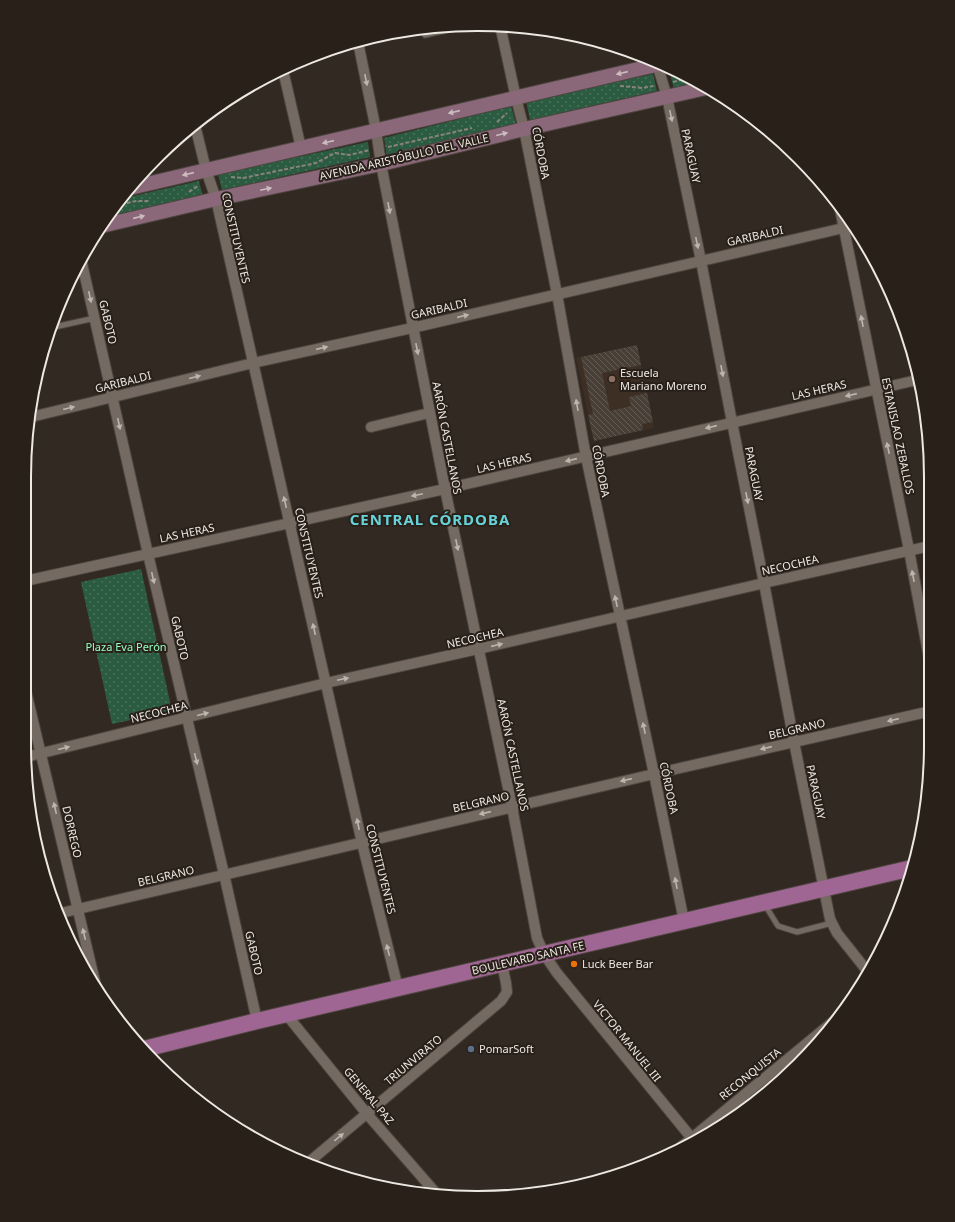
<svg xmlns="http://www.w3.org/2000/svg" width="955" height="1222" font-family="'Noto Sans',sans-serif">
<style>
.built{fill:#3d2f23}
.park{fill:url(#park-dots)}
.building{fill:url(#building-back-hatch)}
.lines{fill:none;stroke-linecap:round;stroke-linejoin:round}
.lane-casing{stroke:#4d453f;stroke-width:7}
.street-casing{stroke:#4d453f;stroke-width:12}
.secondary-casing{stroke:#4d453f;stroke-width:16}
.primary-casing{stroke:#4d453f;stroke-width:18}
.path{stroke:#8a837c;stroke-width:2;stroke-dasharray:4 2;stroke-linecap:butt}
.lane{stroke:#746a61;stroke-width:5}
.street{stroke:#746a61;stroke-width:10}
.secondary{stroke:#8a687a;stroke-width:14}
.primary{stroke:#a06693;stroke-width:16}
.oneway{fill:#cbbbbe}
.oneway2{fill:#bdb6af}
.education-dot{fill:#8d6e63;stroke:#282019;stroke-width:1.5}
.food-dot{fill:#e8710a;stroke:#282019;stroke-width:1.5}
.service-dot{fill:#5c6f8a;stroke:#282019;stroke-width:1.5}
.labels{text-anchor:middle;stroke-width:4;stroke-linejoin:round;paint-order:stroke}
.street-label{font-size:11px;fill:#eee8e3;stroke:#282019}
.poi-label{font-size:11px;fill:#eee8e3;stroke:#282019;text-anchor:start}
.park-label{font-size:11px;fill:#94fec0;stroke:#282019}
.district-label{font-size:15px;font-weight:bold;letter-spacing:1px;fill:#67d3d9;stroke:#282019}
.rim{fill:none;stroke:#eee8e3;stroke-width:2}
</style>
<defs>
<pattern id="park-dots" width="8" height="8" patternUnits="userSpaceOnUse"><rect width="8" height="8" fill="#2b5c41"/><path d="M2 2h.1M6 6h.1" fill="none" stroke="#4a735c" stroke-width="1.8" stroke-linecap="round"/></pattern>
<pattern id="building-back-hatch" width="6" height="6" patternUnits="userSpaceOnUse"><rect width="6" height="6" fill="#483f37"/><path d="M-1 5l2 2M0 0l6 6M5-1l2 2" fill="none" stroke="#635b54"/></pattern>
</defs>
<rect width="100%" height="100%" fill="#322a22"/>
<polygon class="built" points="637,345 654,428 594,441 576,358"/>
<g class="park">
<path d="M 669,69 C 677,68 692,79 699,84 L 674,90 Z"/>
<polygon points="653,74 657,91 530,120 526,101"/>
<polygon points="511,106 516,124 387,157 384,138"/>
<polygon points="368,142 370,157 222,190 218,174"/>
<polygon points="199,181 203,197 119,216 115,206 120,199"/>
<polygon points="141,569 172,711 112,724 81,582"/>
</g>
<polygon class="building" points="637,345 641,365 602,373 610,411 631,406 629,397 647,393 653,422 642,424 643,430 594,441 588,415 593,414 581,357"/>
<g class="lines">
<g class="lane-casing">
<g id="lane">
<polyline points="425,35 464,26"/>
<polyline points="50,328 95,318"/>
<polyline points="765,905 778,926 797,932 832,923"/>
</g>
</g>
<g class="street-casing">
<g id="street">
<polyline points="500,25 516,98 524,129 557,294 586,457 654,774 684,921"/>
<polyline points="358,42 376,130 381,164 445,489 512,807 537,938 544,954 557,973 694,1141"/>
<polyline points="657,64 667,97 701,261 732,422 764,583 794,742 830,919 837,933 868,972"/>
<polyline points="283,70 301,148"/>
<polyline points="195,125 206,170 216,199 362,843 398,988"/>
<polyline points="840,209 909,550 931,669"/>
<polyline points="81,259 148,554 224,874 257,1021"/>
<polyline points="31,417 253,363 412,328 852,226"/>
<polyline points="371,427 429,413"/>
<polyline points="25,581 445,489 917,380"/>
<polyline points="24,683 96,986"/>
<polyline points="26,757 326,683 478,649 764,583 930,546"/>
<polyline points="61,913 654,774 931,711"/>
<polyline points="286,1014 367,1114 435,1192"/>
<polyline points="681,1147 835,1020"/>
<polyline points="309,1162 501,1001 507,992 506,983 502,964"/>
</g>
</g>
<g class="secondary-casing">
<g id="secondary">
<polyline points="130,188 660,64"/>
<polyline points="101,226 216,199 381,164 524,129 706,88"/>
</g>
</g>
<g class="primary-casing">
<polyline id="primary" points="144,1049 257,1021 912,868"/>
</g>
<g class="path">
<polyline points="673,82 690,78"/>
<polyline points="620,86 643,88 653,86"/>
<polyline points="497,122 507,113"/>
<polyline points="388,147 472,128"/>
<polyline points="231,177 243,178 316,163 335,153 349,155 370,150"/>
<polyline points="189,192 198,186"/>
<polyline points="115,206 136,201 150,201"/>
</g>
<use href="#lane" class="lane"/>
<use href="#street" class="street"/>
<use href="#secondary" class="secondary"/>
<use href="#primary" class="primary"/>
</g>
<defs><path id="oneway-solid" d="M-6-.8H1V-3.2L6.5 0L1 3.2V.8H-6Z"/></defs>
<g class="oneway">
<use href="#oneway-solid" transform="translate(622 73) rotate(167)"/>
<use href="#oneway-solid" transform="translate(454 112) rotate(167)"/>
<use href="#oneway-solid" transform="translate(502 134) rotate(-14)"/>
<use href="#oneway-solid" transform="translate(328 142) rotate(167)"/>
<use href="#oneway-solid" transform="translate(188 174) rotate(167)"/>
<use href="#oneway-solid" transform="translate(266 189) rotate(-12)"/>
<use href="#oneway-solid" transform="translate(139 217) rotate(-13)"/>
</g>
<g class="oneway2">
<use href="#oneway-solid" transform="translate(366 80) rotate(78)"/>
<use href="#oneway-solid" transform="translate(671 116) rotate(78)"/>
<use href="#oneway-solid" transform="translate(389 208) rotate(79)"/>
<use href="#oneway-solid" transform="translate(697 243) rotate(78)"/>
<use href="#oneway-solid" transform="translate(90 297) rotate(77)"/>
<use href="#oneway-solid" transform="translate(463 316) rotate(-13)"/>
<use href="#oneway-solid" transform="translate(862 321) rotate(-101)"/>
<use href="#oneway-solid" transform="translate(322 348) rotate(-13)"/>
<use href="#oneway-solid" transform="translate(417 349) rotate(79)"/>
<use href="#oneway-solid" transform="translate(722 371) rotate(79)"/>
<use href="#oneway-solid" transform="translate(195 377) rotate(-14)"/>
<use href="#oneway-solid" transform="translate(851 395) rotate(167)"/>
<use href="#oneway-solid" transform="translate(577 405) rotate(-100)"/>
<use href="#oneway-solid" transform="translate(69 408) rotate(-14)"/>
<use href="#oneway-solid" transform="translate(119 424) rotate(78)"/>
<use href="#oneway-solid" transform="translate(711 427) rotate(167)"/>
<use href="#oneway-solid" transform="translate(888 448) rotate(-102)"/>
<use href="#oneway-solid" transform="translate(571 460) rotate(167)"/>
<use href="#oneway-solid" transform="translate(417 495) rotate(168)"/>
<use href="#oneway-solid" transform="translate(747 498) rotate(79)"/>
<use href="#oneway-solid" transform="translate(285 502) rotate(-103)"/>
<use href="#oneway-solid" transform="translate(457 545) rotate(78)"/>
<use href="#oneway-solid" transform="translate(913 576) rotate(-101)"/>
<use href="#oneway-solid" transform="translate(153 578) rotate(77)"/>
<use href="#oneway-solid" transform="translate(616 601) rotate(-102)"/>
<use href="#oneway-solid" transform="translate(314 629) rotate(-103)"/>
<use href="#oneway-solid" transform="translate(497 645) rotate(-13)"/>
<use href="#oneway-solid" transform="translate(343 679) rotate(-12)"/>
<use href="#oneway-solid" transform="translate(203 714) rotate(-14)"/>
<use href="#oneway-solid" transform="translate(893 720) rotate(167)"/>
<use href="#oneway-solid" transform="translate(644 728) rotate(-102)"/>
<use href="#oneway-solid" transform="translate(64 748) rotate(-14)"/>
<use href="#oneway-solid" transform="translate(766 748) rotate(167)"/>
<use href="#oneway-solid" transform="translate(196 759) rotate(76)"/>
<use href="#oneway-solid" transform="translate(626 780) rotate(167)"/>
<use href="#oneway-solid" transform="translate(55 808) rotate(-103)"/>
<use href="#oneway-solid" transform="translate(485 813) rotate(167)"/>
<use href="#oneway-solid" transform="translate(358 824) rotate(-102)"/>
<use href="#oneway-solid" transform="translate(676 883) rotate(-101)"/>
<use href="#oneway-solid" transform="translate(84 934) rotate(-103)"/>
<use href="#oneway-solid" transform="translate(388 950) rotate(-104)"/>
<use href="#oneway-solid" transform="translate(339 1137) rotate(-39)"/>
</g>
<circle class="education-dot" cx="612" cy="379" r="4"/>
<circle class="food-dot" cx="574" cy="964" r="4"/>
<circle class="service-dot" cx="471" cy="1049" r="4"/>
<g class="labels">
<g class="street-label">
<text transform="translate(541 153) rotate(79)" y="4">CÓRDOBA</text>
<text transform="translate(691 156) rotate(78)" y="4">PARAGUAY</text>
<text transform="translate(404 157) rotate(-13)" y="4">AVENIDA ARISTÓBULO DEL VALLE</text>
<text transform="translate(755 236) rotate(-13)" y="4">GARIBALDI</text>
<text transform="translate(236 238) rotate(77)" y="4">CONSTITUYENTES</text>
<text transform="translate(439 309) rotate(-13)" y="4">GARIBALDI</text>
<text transform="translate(108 322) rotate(77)" y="4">GABOTO</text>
<text transform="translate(123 382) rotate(-14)" y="4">GARIBALDI</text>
<text transform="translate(819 390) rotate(-13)" y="4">LAS HERAS</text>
<text transform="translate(898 436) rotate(78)" y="4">ESTANISLAO ZEBALLOS</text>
<text transform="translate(447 438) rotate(79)" y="4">AARÓN CASTELLANOS</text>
<text transform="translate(504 463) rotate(-13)" y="4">LAS HERAS</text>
<text transform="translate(601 471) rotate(79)" y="4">CÓRDOBA</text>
<text transform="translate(754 474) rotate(79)" y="4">PARAGUAY</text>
<text transform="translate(187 533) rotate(-12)" y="4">LAS HERAS</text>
<text transform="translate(309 553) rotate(77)" y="4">CONSTITUYENTES</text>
<text transform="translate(790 565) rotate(-13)" y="4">NECOCHEA</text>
<text transform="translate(180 638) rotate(77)" y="4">GABOTO</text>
<text transform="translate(475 638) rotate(-13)" y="4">NECOCHEA</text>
<text transform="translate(159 712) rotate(-14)" y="4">NECOCHEA</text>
<text transform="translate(797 729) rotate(-13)" y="4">BELGRANO</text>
<text transform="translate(513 755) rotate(78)" y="4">AARÓN CASTELLANOS</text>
<text transform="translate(669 788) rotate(78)" y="4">CÓRDOBA</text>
<text transform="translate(816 792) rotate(78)" y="4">PARAGUAY</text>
<text transform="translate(481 802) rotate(-13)" y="4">BELGRANO</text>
<text transform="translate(72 832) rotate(77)" y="4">DORREGO</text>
<text transform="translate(381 869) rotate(76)" y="4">CONSTITUYENTES</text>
<text transform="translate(166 876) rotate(-13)" y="4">BELGRANO</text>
<text transform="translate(254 953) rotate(77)" y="4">GABOTO</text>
<text transform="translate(528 958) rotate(-13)" y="4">BOULEVARD SANTA FE</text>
<text transform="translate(627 1041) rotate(51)" y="4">VICTOR MANUEL III</text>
<text transform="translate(413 1060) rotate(-40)" y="4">TRIUNVIRATO</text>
<text transform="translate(750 1074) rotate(-39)" y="4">RECONQUISTA</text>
<text transform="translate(369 1096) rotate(50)" y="4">GENERAL PAZ</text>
</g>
<g class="poi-label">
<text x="620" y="377">Escuela<tspan x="620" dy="13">Mariano Moreno</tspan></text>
<text x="582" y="968">Luck Beer Bar</text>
<text x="479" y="1053">PomarSoft</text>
</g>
<g class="park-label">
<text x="126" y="651">Plaza Eva Perón</text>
</g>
<g class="district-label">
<text x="430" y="525">CENTRAL CÓRDOBA</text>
</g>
</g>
<path d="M0 0H955V1222H0ZM477 31H478A446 446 0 0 1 924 477V745A446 446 0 0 1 478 1191H477A446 446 0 0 1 31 745V477A446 446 0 0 1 477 31Z" fill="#282019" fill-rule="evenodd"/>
<path class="rim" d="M477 31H478A446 446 0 0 1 924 477V745A446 446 0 0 1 478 1191H477A446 446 0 0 1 31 745V477A446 446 0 0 1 477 31Z"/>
</svg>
